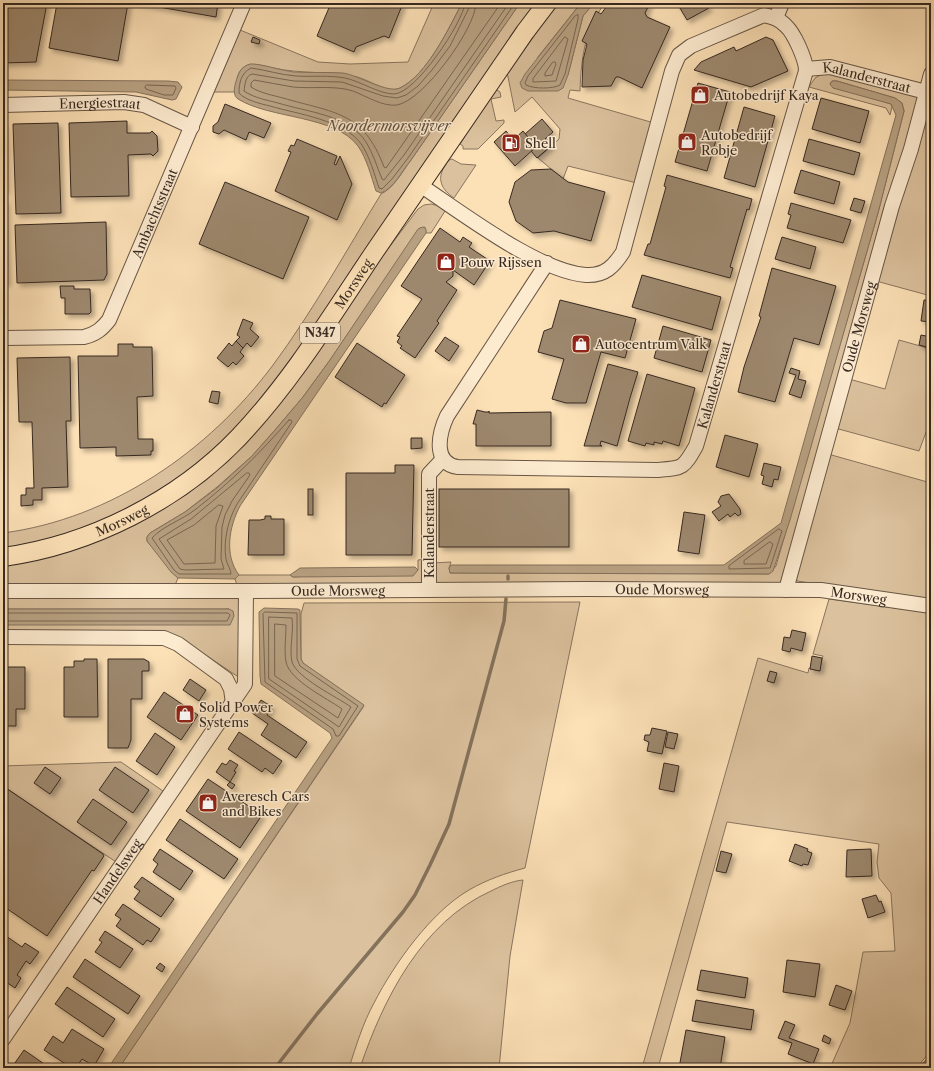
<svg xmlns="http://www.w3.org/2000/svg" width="934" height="1071" font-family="'Libre Caslon Text',serif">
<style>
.green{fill:#dbc19d;stroke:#89755f}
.water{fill:#b9a283;stroke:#85725c}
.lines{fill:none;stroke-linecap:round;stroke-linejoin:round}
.shore{stroke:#786652;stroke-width:1}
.stream{stroke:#85725c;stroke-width:3.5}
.building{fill:#9d886e;stroke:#372921;filter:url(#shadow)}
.minor-casing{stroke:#685746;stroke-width:16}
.major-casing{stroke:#372921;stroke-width:20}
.minor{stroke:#fdebd0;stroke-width:14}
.major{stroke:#fce0b6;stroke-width:18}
.labels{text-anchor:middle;stroke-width:3;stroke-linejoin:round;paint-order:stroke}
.shield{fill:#fdebd0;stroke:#726356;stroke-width:1}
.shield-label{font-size:12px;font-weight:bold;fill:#372921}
.street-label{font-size:13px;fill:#372921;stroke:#fdebd0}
.poi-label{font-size:13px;fill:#372921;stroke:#fdebd0;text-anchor:start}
.water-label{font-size:14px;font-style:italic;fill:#5e4d3e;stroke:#fdebd0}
</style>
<defs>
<filter id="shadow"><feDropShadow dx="3.5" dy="3.5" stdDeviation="2" flood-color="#0004"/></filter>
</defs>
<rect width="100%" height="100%" fill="#fce0b6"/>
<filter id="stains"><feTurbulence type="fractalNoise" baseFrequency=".005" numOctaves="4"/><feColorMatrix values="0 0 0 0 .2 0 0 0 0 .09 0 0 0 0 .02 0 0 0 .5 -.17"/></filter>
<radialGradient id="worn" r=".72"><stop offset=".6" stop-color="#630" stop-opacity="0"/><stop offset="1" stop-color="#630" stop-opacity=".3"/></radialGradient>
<g class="green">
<path d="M 434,3 L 462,3 C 449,28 427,75 400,88 C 388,94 370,80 357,77 C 330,71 301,74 273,68 C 266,67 256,63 249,65 C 237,67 236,82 235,92 L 214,92 L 240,30 L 318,62 L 350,64 L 408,62 Z"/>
<path d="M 520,3 L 543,3 L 307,346 L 205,462 L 111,521 L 3,553 L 3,533 C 111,519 209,451 273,365 C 313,311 346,251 381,194 C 394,188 402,172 411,160 Z"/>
<path d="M 559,3 L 581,3 L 537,58 L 568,75 L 583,16 L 594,3 L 605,3 C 585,29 581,58 580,91 L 570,90 L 568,98 L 654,123 L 637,183 L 568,166 L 563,179 L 538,158 L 559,139 L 560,129 L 532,97 L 515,112 L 507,72 Z"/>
<polygon points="824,73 917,96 919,99 781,582 775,586 435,586 432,563 451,562 449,568 450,573 769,574 776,566 878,213 904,111 902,103 895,98 837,81 832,81 830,84 891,104 892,107 890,115 886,108 809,87 815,78"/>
<polygon points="494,88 500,92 501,97 491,99 496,121 504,120 504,123 478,149 463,149 463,146 460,144"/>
<polygon points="931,89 931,296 876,281"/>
<path d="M 452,159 L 461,164 L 476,165 L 454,198 C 442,190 436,179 445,166 C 447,162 448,160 452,159 Z"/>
<polygon points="431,204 447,208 431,233 426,233 425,227 420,228 330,360 303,397 275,430 252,456 217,487 185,512 150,533 147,537 147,541 178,578 175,585 3,585 3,565 154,512 330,334 384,254 418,209 424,205"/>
<polygon points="899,340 931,349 931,419 919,451 835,428 849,379 885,389"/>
<polygon points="828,454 931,483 931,600 797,581 795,574"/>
<polygon points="426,559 424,586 237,585 235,579 239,575 290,575 293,577 418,570 418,560"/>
<polygon points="3,597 238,597 239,599 240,678 180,638 169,633 3,633 3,625 229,609 3,609"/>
<polygon points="829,599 931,613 931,1051 916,1068 830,1068 850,1023 863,952 895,951 891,893 879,878 877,862 879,844 727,822 658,1068 642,1068 758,658 808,673 809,668 819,671 823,656 813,654"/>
<path d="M 580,602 L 525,868 C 506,873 486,880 469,890 C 431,912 394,964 374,1003 C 363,1023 356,1046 349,1068 L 119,1068 L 364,706 L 303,663 L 301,659 L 301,614 L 304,603 Z"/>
<polygon points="121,762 163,791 116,862 3,786 3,766"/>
<path d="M 523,880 L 510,956 L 499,1068 L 360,1068 C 383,999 422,922 491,891 C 501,886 512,881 523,880 Z"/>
</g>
<g class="water">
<path d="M 462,3 L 520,3 L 411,160 C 402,171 394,188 381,193 L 376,191 C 371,176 367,159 358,146 C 335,115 270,119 238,99 C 230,94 237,78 240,71 C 242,68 246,65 250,64 C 259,63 283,71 294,72 C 310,73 327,72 343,73 C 358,75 388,94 400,88 C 427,75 449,28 462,3 Z"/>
<polygon points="581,3 594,3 583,16 568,75 563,88 558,91 528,91 522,88 520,83 525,74"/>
<polygon points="3,80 168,81 178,82 182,87 176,99 172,100 136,92 3,90"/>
<polygon points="832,81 837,81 895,98 902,103 904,111 878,213 790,520 773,571 769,574 450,573 449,568 451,565 724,565 781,523 896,115 891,104 833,88 830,84"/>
<path d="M 423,227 L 426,229 L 426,233 L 240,506 C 229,527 224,555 239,575 L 235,579 L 178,578 L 171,572 L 147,541 L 147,537 L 150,533 L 185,512 L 217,488 L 252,456 L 275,430 L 303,397 L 330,360 L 418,229 Z"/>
<polygon points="415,567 418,570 413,576 293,577 290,575 300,568"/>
<polygon points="264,608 298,609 300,610 301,659 303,663 364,705 119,1068 108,1068 332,738 330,733 261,684 260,676 259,612"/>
<polygon points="3,609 229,609 233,611 234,616 230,625 3,625"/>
</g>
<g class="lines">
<g class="shore">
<path d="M 465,3 C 463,23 415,94 394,94 C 379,94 360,81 345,78 C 329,75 312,77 296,76 C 281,75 266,70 251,68 C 241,73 239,83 239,93 C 245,100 261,104 270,106 C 297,114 345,120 362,145 C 370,158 374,173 379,188 L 382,189 L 392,179 L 408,158 L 515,3"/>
<path d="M 470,3 L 469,8 L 450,46 L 432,70 L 418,86 L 406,95 L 397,98 L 383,96 L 342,82 L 294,81 L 252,74 C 245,76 245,85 244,91 C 254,98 267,100 278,103 C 307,112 349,115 366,142 C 373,153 377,167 382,179 L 384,180 L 404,155 L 509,3"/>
<path d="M 476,3 C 476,28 423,101 397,105 C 383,107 366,96 353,91 C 334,85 313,89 293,87 C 280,85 267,82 254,80 L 251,83 L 251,87 C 260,93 272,95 283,98 C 334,113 363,111 384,167 L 386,168 L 501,3"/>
<path d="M 578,15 L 578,19 L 565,74 L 560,85 C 553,89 534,89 526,85 L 525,83 L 528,76 L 575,16 Z"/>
<polygon points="565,37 568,39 556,81 533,82 533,79"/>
<polygon points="555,62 556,64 552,75 545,76 545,73 552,63"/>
<polygon points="147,85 175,86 176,88 173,95 164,95 146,89 145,87"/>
<path d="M 289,420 L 291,420 L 292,422 L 237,504 C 228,520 223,541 226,559 C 227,565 231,569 231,574 L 179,574 L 174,570 L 152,538 C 163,526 182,520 196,509 C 231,482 260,453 289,420 Z"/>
<polygon points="247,473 249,473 250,475 232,501 225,515 222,527 221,559 224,569 185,570 180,569 159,539 191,519"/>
<polygon points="219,505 223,506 216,526 215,563 184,564 167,540 194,525"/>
<polygon points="779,529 782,531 770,568 729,569 729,566"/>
<polygon points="770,542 773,544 766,564 744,564 744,561"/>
<polygon points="265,612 297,613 297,659 300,666 358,706 339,736 336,736 333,729 265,682 263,614"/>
<polyline points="3,613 228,613 230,615 227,621 3,621"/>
<path d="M 269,617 L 292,618 C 294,632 289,648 292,662 C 297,678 337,697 351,707 L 339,727 L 269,679 Z"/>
<path d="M 275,624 L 286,625 C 286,637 284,650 286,662 C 290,681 327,698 342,709 L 338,718 L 275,676 Z"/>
</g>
<g class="stream">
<polyline points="508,579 508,576"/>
<polyline points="275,1068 317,1014 403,912 415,895 430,865 449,824 504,621 506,599"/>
</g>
</g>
<g class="building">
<polygon points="3,3 47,3 36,62 3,63"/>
<polygon points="57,3 128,3 118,61 49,48"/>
<polygon points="136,3 218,3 216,17"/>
<polygon points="331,3 403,3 389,38 384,36 356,47 354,52 317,36"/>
<polygon points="609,3 648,3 649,5 645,13 647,17 670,27 642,88 619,77 616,77 611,86 582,87 583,60 587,44 582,41 596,11 601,14"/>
<polygon points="677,3 706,3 709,8 687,20"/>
<polygon points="253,37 260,40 259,44 251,42"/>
<polygon points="766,37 773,40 788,71 751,87 694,70 701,62 734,47 736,51"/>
<polygon points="698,83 730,92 707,171 675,162"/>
<polygon points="821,98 869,111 860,143 812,129"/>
<polygon points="225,104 271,123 264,138 249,132 246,140 224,130 219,134 213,132 213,126 218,122"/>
<polygon points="744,107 775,116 755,187 724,178"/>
<polygon points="542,119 553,132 545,139 551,146 537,158 531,151 536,147 525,134"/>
<polygon points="127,121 127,133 150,133 152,131 157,136 158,151 153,156 151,154 128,155 129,196 71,197 69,123"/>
<polygon points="58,123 61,213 16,214 13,124"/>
<polygon points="4,124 5,190 3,190 3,124"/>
<polygon points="506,131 513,140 523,131 536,147 515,166 494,142"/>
<polygon points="297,139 337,156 334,164 336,165 340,156 352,184 337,220 275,191 291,152 288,151 291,145 294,146"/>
<polygon points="809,139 860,153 854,175 803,161"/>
<polygon points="551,169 568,182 605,192 591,241 554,231 533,233 516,221 509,202 515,182 531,170"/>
<polygon points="801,170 840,182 834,204 794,193"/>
<polygon points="667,175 752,199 749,210 747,209 730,267 733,268 730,278 644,255 648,244 650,244 666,187 664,186"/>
<polygon points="225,182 309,217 283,279 199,244"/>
<polygon points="854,198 865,201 861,213 850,210"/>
<polygon points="3,201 5,201 7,283 3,283"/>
<polygon points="791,203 851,220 843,243 787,228 791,215 788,214"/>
<polygon points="106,222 107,274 104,280 17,283 15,225"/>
<polygon points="440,228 460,242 463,237 472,243 469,247 490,261 474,285 453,270 453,276 446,282 457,290 437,321 439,323 415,358 400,348 402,346 397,342 400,337 397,336 422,299 401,286"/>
<polygon points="782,237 816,247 810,269 775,259"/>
<polygon points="772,268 836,286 819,345 794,338 775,402 738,392 744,367 761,317 759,316"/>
<polygon points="642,275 721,297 712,330 632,307"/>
<polygon points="60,286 74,286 74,289 90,289 91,312 89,314 65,314 65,298 61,298"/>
<polygon points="560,300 636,319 625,358 601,352 586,403 566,403 552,399 564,359 538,352 544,331 552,328"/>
<polygon points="924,300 931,300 931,322 921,321"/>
<polygon points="243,319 253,323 250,329 259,337 251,347 247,343 243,348 236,341 240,337 237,335"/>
<polygon points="663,326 711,340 702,372 654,358"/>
<polygon points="921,335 931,337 931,348 919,345"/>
<polygon points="445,337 459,346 449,361 435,351"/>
<polygon points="236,341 243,348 240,352 244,356 236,365 233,362 228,367 217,358 229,343 232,346"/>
<polygon points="357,343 405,375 386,404 384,403 382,407 335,377"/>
<polygon points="118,344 133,344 133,347 152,347 153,396 137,397 138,439 153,439 153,451 151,451 151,455 116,456 116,447 80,448 78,356 118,356"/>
<polygon points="70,357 71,421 66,421 68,487 42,488 42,500 33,500 33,505 21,506 21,495 26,495 26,488 34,488 32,422 19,422 17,358"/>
<polygon points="608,364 638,372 630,398 617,446 601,441 600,445 602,446 584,446"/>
<polygon points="791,368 800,371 798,379 806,381 801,398 789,394 796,375 789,373"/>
<polygon points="647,374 695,388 679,446 663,441 662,444 654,442 654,445 646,443 645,446 628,441"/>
<polygon points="212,391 220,392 218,404 209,402"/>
<polygon points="477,410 485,412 489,412 489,411 489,413 551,412 551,446 476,446 476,424 473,424"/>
<polygon points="725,435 758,444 749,477 716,467"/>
<polygon points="411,438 422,438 422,448 411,449"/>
<polygon points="764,463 781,467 778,480 774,479 772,487 762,484 764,476 761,475"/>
<polygon points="395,465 414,465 412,555 346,555 346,473 395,473"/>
<rect x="308" y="489" width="5" height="26"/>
<rect x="439" y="489" width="130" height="58"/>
<polygon points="729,494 740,509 741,514 738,516 735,513 730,517 728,514 719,521 712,512 721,506 718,502 721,496"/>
<polygon points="684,512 705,515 699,554 678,551"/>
<polygon points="265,516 271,516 271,519 284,519 284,555 248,555 249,520 260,520 265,519"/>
<polygon points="792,630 806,633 802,651 791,648 790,652 782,650 784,637 790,638"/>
<polygon points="812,656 822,658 820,671 810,669"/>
<polygon points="84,659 97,659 98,717 64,717 64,667 74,667 74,661 84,661"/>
<polygon points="108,659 144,659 149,662 149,671 142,671 142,699 131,699 131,740 128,748 108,748"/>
<polygon points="3,667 25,667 25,709 16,709 16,726 3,726"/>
<polygon points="770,671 777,673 774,683 767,681"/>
<polygon points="190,679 206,690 199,701 183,690"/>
<polygon points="164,692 198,715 181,740 147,717"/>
<polygon points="261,700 272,707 267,715 307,742 296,758 261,735 268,724 252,713"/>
<polygon points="652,728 667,731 662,754 647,751 649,742 644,740 645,735 650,735"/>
<polygon points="239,732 282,761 273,774 265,768 262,772 228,749"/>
<polygon points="668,732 678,734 674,749 665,747"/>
<polygon points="155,733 175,747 157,775 136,761"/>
<polygon points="230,760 238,765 234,771 236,772 230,782 216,772 222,763 226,765"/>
<polygon points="664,763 679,766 674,792 659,789"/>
<polygon points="45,767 61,778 50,794 34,783"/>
<polygon points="115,767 149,790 133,813 99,790"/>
<polygon points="208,779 262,815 240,848 186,811"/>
<polygon points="230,782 235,785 232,789 227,785"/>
<polygon points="3,786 103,854 104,856 94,871 92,870 47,936 3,906"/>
<polygon points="93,799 127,822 111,845 77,822"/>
<polygon points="180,819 238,859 224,879 166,840"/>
<polygon points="795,844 808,849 807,851 812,853 808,865 803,864 802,866 789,861"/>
<polygon points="160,849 193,871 180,890 153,872 158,864 153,860"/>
<polygon points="871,849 872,876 846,877 847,850"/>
<polygon points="721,851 732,854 726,873 716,871"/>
<polygon points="142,877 174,899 161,917 134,899 140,891 134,887"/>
<polygon points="876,895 879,902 881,901 885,912 868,918 862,899"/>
<polygon points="123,904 160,929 151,942 147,940 143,945 116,926 121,919 115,915"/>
<polygon points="105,931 133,949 120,968 95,952 102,942 99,940"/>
<polygon points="3,934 22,947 25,943 39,952 30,964 26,961 17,975 21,978 15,988 3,980"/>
<polygon points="85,959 140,996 128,1014 73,977"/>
<polygon points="787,960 820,964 815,997 783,992"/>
<polygon points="160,963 165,967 162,972 156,968"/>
<polygon points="701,970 748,978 745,998 697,990"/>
<polygon points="836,985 852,991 845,1010 829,1005"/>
<polygon points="67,987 115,1019 103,1037 55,1004"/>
<polygon points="696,1000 754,1010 751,1030 692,1021"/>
<polygon points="785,1021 795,1025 789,1038 819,1049 813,1064 788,1054 792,1043 778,1038"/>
<polygon points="72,1029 104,1049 94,1066 82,1059 76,1068 72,1068 44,1050 53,1036 63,1043"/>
<polygon points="686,1030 725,1037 720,1068 679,1068"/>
<polygon points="824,1035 831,1039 829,1044 822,1041"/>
<polygon points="24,1050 50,1068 12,1067"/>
</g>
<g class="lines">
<g class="minor-casing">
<g id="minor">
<polyline points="776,18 782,3"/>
<path id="s1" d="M 806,69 L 830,67 L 926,92"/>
<path id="s2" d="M 3,105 L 124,102 L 144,105 L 192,127"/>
<path d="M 420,185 C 461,212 539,272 586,275 C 605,276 614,266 623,252 L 672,71 L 679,55 L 691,46 L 764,15 C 772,17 780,19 786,26 C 794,33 805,58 806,69 C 806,73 804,77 803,81 L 696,446 C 683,469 683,468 657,470 L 458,467 C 432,464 439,433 447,416 L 547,263"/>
<path id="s3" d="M 3,338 L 84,337 C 96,334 102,329 109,320 L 244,3"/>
<polyline points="429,590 429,474 443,459"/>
<path id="s4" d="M 786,590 L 892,206 L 911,149 L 931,74"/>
<path id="s5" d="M 3,591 L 246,591 L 587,589 L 821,590 L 931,606"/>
<polyline points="3,637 164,638 178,644 226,679 231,689 233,703"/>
<path id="s6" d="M 3,1039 L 245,684 L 246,591"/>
<polyline points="929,1068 931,1066"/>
</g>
</g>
<g class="major-casing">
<g id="major">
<path id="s7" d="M 3,557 C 90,545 178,501 239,437 C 292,381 332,315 375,251 C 425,178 475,105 525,32 L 547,3"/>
</g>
</g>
<use href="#minor" class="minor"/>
<use href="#major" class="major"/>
</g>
<defs>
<g id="shop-square" transform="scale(1)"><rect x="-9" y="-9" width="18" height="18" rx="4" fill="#8f2418" stroke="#fdebd0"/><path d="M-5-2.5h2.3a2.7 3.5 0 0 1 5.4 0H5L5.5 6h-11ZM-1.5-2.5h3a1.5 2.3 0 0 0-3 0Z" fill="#fff"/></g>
<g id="fuel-square" transform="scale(1)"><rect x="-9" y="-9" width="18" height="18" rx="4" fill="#8f2418" stroke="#fdebd0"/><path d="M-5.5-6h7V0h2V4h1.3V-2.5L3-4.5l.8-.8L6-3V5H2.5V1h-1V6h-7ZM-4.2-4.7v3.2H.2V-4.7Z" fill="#fff"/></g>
</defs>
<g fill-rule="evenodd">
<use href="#shop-square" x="700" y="95"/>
<use href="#shop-square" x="687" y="142"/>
<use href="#fuel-square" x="511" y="143"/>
<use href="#shop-square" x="446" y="262"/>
<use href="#shop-square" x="581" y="344"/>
<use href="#shop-square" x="185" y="714"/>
<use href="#shop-square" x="208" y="803"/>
</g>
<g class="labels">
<rect class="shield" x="300" y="323" width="40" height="20" rx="3"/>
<g class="shield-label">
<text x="320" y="337">N347</text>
</g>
<g class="street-label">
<text dy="5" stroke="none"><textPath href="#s1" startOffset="62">Kalanderstraat</textPath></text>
<text dy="5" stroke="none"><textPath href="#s2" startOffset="97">Energiestraat</textPath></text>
<text dy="5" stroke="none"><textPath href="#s3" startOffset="228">Ambachtsstraat</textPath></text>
<text dy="5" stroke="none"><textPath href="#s7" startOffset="461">Morsweg</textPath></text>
<text dy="5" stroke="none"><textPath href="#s4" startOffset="273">Oude Morsweg</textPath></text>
<text transform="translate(714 385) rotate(-74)" y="5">Kalanderstraat</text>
<text dy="5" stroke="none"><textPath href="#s7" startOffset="125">Morsweg</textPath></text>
<text transform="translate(429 533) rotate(-90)" y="5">Kalanderstraat</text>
<text dy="5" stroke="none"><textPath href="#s5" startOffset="659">Oude Morsweg</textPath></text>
<text dy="5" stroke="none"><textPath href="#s5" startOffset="335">Oude Morsweg</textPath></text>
<text dy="5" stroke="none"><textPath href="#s5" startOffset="856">Morsweg</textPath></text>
<text dy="5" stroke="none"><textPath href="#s6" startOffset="203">Handelsweg</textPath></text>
</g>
<g class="poi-label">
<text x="714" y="100">Autobedrijf Kaya</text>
<text x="701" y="140">Autobedrijf<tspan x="701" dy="15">Robje</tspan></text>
<text x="525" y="148">Shell</text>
<text x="460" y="267">Pouw Rijssen</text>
<text x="595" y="349">Autocentrum Valk</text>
<text x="199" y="712">Solid Power<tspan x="199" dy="15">Systems</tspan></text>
<text x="222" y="801">Averesch Cars<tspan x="222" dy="15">and Bikes</tspan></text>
</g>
<g class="water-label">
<text x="389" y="131">Noordermorsvijver</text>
</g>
</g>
<rect width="934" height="1071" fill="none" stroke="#fce0b6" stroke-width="16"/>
<rect x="4" y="4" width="926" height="1063" fill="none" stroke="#372921" stroke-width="2"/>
<rect x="8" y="8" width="918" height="1055" fill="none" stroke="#372921"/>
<rect width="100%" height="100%" filter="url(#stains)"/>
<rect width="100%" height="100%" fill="url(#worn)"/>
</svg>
